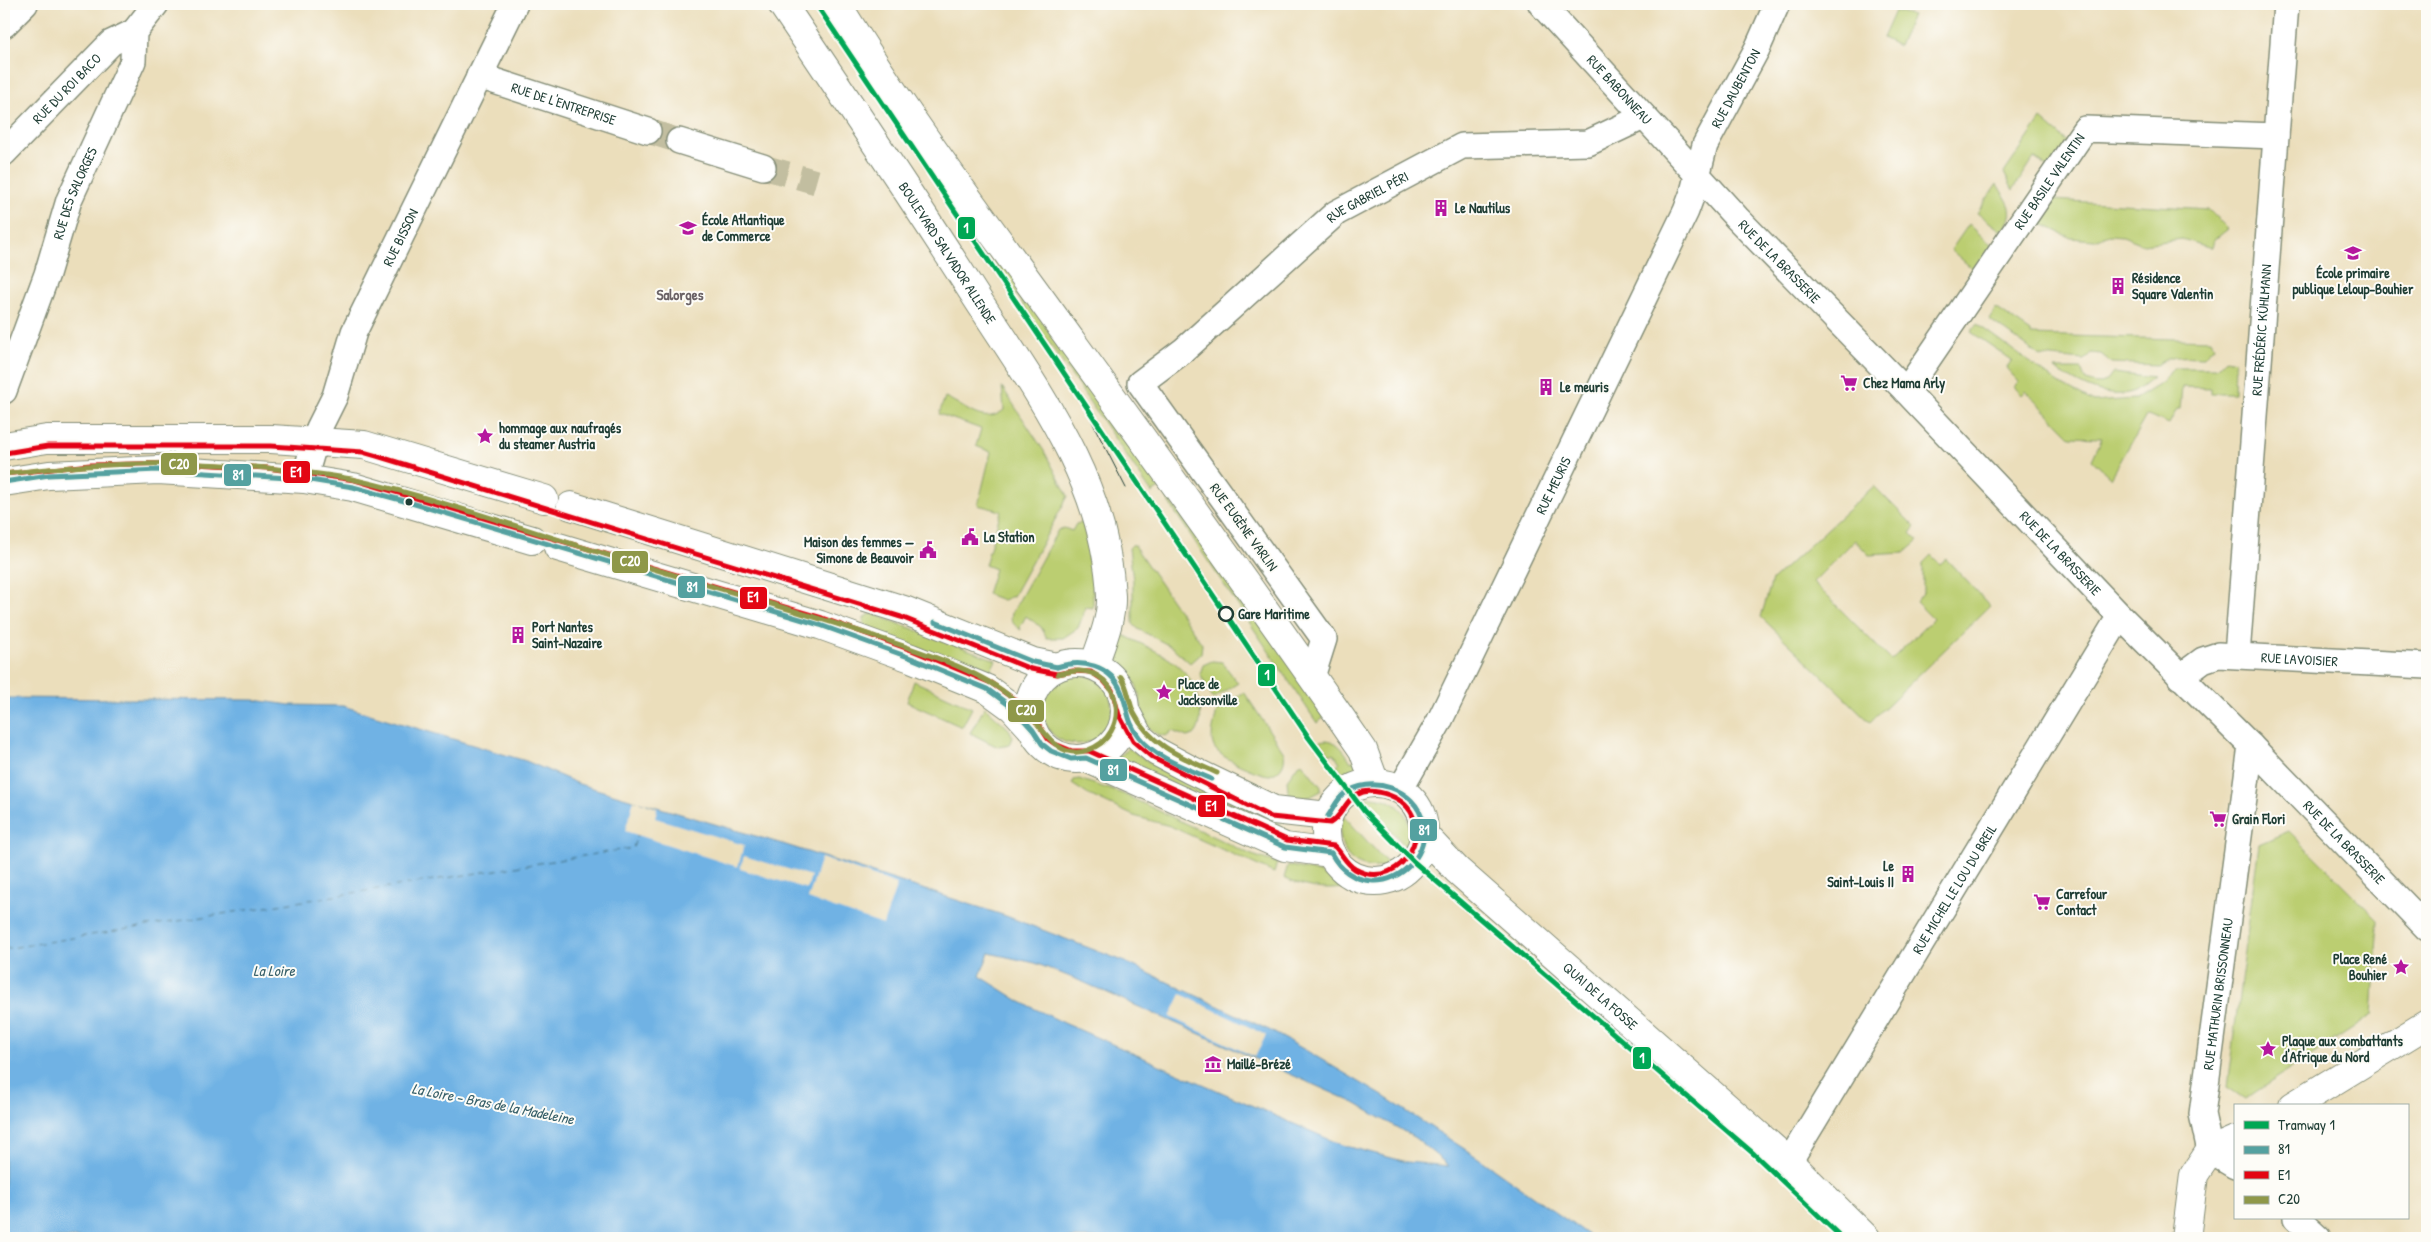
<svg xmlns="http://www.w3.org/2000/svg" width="2431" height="1242" font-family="'Patrick Hand',sans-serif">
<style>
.green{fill:#bbce71;stroke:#6d8652}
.water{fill:#70b2e4;stroke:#48788c;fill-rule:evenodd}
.pier{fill:#ebdebb}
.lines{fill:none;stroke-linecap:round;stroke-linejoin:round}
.ferry{stroke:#376069;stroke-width:1;stroke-dasharray:6 5;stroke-linecap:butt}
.minor-tunnel{stroke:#c2bea0;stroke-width:25;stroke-dasharray:25 12;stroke-linecap:butt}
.minor-casing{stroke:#858e78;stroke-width:28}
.major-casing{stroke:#858e78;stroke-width:30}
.minor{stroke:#fff;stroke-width:25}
.major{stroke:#fff;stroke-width:28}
.tram{stroke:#1f3d34;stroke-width:1}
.bus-1-casing{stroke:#fdfcf7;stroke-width:9}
.bus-2-casing{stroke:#fdfcf7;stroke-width:9}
.bus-3-casing{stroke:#fdfcf7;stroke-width:9}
.bus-1{stroke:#54a1a0;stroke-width:5}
.bus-2{stroke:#e30613;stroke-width:5}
.bus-3{stroke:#8f9849;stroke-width:5}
.tram-1-casing{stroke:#fdfcf7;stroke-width:9}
.tram-1{stroke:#00a754;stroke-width:5}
.bus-dot{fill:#1f3d34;stroke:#fdfcf7;stroke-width:2}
.stop-dot{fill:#fdfcf7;stroke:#1f3d34;stroke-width:2.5}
.labels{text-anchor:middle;stroke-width:4;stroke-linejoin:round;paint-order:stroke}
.street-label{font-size:14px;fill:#1f3d34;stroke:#fdfcf7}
.poi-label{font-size:14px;font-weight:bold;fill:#1f3d34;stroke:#fdfcf7;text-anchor:start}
.stop-label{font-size:14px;font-weight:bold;fill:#1f3d34;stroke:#fdfcf7;text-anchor:start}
.neighbourhood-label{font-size:15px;font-weight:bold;fill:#6b6367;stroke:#fdfcf7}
.water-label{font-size:15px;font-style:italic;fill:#376069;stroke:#fdfcf7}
.line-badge{stroke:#fdfcf7;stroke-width:2}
.badge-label{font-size:14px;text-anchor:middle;font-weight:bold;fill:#fff}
</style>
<rect width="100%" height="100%" fill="#fdfcf7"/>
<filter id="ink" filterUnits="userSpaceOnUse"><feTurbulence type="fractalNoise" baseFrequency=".02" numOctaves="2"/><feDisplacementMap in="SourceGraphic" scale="10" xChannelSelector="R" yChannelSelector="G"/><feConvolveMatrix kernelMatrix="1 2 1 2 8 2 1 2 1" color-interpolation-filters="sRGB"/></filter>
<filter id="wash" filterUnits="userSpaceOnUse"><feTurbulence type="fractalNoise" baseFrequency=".0096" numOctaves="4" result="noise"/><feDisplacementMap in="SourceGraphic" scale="20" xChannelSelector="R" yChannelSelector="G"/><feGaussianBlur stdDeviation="1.12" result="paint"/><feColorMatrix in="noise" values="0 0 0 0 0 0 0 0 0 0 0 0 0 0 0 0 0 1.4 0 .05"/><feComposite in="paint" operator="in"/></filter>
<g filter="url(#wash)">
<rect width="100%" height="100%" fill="#ebdebb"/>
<g class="green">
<polygon points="1895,11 1912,15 1899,46 1883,38"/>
<polygon points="2041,119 2069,143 2054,171 2034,158 2013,190 2004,173"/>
<polygon points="948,178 1165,484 1152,493 940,184"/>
<path d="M 1997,184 C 2007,202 2017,208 2005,228 L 2000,230 L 1977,213 Z"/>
<polygon points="2052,200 2208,209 2228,229 2214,240 2212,248 2182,239 2143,244 2123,236 2109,235 2094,240 2071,238 2040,223"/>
<polygon points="1969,224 1992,246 1975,271 1951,250"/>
<path d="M 1996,308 L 2031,332 L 2031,335 L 2211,340 L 2214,346 L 2204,357 C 2188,357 2170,354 2157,365 L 2112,363 L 2101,354 L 2091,353 L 2084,360 L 2040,356 L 1989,319 Z"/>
<polygon points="1977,324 2058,383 2094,402 2135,399 2163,382 2173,368 2217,368 2226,359 2235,361 2234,393 2211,393 2211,388 2182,387 2180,409 2177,409 2169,424 2148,415 2146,416 2111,478 2092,460 2102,438 2071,437 2026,391 2022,395 2014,387 2019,382 2006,368 2012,360 1971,332"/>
<path d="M 2055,369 L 2081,369 L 2086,381 L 2096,384 L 2107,381 L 2113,373 L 2153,378 C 2148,381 2143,387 2138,389 C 2111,404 2077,384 2055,369 Z"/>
<path d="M 1002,387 L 1044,451 L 1068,496 L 1013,596 L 1003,600 L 987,594 L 995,569 L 985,565 L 1001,511 L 978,505 L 991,452 L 976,446 L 981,429 L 939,414 L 945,397 C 966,406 982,427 1004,410 Z"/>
<polygon points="1874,486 1915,527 1910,533 1918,541 1904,553 1869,555 1855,540 1813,582 1891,660 1933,619 1916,602 1923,593 1923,563 1931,555 1940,564 1946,559 1990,606 1870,722 1761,617 1772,580"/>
<polygon points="1168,498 1329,714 1317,723 1169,503"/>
<path d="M 1083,522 L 1093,566 L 1093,608 L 1086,607 L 1078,628 L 1063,638 L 1047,638 L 1041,627 L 1026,616 L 1020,627 L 1021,630 C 1015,626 1009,621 1012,613 L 1058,530 L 1064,528 L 1072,531 L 1076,524 Z"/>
<polygon points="1133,544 1202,644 1201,653 1190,663 1172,647 1138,629 1133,624 1133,580 1129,548"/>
<polygon points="869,614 873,614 996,660 988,676 868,629 863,621 865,617"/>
<path d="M 1118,632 C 1153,652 1192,659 1200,706 C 1201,715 1201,728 1194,735 L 1187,737 L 1172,731 L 1166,736 C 1142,733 1143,714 1139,695 C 1135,678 1125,663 1110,654 Z"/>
<polygon points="1212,661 1222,662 1238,683 1213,699 1200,674 1203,665"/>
<circle cx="1077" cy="709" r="35"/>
<polygon points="914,681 972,708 962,727 907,702"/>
<path d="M 1244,692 L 1284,753 C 1286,764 1280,772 1270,775 C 1259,775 1218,757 1214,747 C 1209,738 1215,721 1217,711 Z"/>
<polygon points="985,707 1009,729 1013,737 1010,745 998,747 970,733"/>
<path d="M 1327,740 C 1339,742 1345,752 1351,762 L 1357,759 L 1357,770 L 1344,777 L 1337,766 L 1340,763 L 1334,753 L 1330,755 L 1320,741 Z"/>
<polygon points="1129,748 1146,760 1281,824 1279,834 1118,758"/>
<polygon points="1302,763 1321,787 1321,791 1310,797 1293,799 1288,791 1287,780 1297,766"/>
<polygon points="1079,779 1123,794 1252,855 1277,863 1274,873 1170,826 1134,816 1087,794 1072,784 1074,780"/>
<path d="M 1371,797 C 1400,798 1417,820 1407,848 L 1362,799 Z"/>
<path d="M 1343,815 L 1389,865 C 1354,876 1332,848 1343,815 Z"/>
<polygon points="2289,831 2378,920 2372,1015 2245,1099 2227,1087 2259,844"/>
<path d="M 1288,865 L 1320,873 L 1343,888 C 1324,891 1301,887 1284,878 Z"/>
</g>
<path class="water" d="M 4,698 L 254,700 L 290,705 L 343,706 L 526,761 L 579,784 L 786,845 L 1006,916 L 1123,961 L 1269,1030 L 1307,1051 L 1383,1096 L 1483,1161 L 1592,1238 L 4,1238 ZM 989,953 L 1035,963 L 1083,982 L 1355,1103 L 1415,1138 L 1449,1166 L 1407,1162 L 1342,1145 L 1064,1023 L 1021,1002 L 980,976 Z"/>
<g class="pier">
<polygon points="634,800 657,808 655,818 744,845 738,867 625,831"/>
<polygon points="744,856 811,876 807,889 740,869"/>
<polygon points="821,858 897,884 883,925 808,899"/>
<polygon points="1181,994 1266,1035 1255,1057 1170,1017"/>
</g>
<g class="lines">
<polyline class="ferry" points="4,949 633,848 637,835"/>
</g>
</g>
<g filter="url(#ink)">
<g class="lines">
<g class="minor-tunnel">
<polyline points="648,131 679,141"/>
<polyline points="763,167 816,182"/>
</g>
<g class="minor-casing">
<g id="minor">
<path id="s1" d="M 1541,4 L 1737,218 L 1906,391 L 2120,616 L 2251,746 L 2427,928"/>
<polyline points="4,25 25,4"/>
<path id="s2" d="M 479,76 L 648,131"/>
<polyline points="679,141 763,167"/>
<path id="s3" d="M 4,153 L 111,43 L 134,32"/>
<path id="s4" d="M 4,391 L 47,274 L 69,200 L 133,61 L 134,32 L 156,4"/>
<path id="s5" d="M 1906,391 L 2085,129 L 2276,136"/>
<path id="s6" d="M 304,479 L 319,428 L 335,396 L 354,332 L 515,4"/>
<path id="s7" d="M 2237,655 L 2286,4"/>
<path id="s8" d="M 1312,677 L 1324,639 L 1140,383 L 1184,350 L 1336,213 L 1462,146 L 1588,143 L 1643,117"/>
<path id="s9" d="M 2180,677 L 2203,660 L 2218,655 L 2427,666"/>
<path id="s10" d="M 1400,790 L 1439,722 L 1686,211 L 1693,192 L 1705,145 L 1757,49 L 1777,4"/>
<path id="s11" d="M 1789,1162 L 2120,616"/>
<path id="s12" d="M 2235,1166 L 2210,1151 L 2202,1114 L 2251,746"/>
<polyline points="2296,1218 2318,1238"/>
</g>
</g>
<g class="major-casing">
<g id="major">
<path id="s13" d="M 782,4 C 845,97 908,191 969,286 C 1030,382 1106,477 1111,596 C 1112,619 1101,644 1094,665"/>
<path d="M 837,4 C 909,123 994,233 1075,346 C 1165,469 1253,593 1341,718 L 1363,750 L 1375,783"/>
<polyline points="4,446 47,439 271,439 364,445 544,499"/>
<polyline points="4,482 49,475 158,470 304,479 353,487 532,540"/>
<polyline points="571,506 904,610 1033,662 1057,667"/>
<polyline points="558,547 820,625 911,658 987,689 1013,708 1033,730"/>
<circle cx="1077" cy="711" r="48"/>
<polyline points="1126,712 1139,737 1157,752 1191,770 1274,810 1328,816"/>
<polyline points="1086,758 1285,847 1331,853"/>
<circle cx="1375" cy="832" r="49"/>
<path id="s14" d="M 1424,835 L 1457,870 L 1789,1162 L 1866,1238"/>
<polyline points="2293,1106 2427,1024"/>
<polyline points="2186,1238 2194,1175 2210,1151 2235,1140"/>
</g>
</g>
<use href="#minor" class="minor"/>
<use href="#major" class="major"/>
<polyline class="tram" points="1074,387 1126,488"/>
<g class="bus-1-casing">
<g id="bus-1">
<polyline points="4,482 49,475 158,470 304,479 353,487 408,502 820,625 911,658 987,689 1013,708 1033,730 1042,744 1051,751 1071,759 1086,758 1285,847 1331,853"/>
<polyline points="935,622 1033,662 1057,667"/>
<path d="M 1057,667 C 1082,659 1110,665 1121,691 C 1128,707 1127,723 1139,737 C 1157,759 1186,768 1211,779"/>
<path d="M 1328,816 C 1333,809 1337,799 1344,794 C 1370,774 1416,788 1423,822 C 1430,852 1403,882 1373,881 C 1354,880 1340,870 1331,853"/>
</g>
</g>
<g class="bus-2-casing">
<path id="bus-2" d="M 4,474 L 90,465 L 178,463 L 267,468 L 355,480 L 822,618 L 914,651 L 991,683 L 1018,702 L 1039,725 L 1048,739 L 1055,744 L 1072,751 L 1089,751 L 1287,840 L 1334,846 C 1342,853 1345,863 1355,869 C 1403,896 1445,816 1389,795 C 1381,792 1372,790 1363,792 C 1345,797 1344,815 1330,823 L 1271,817 L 1153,758 L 1133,741 L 1119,715 L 1112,690 L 1103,680 L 1091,672 L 1073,671 L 1057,674 L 1031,669 L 901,617 L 377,456 L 363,452 L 271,446 L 48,446 L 5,453"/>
</g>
<g class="bus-3-casing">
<g id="bus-3">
<path d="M 4,474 C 98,462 192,460 286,470 C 309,473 333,475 356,480 C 444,500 534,533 621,559 C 705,585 790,608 874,636 C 917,651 979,669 1013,699 C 1021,706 1030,714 1036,722 C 1049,739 1063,759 1088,750 C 1132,735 1122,669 1077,671 C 1071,671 1064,673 1058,674"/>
<path d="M 1121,677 C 1129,688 1128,701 1134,713 C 1150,746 1186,759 1217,773"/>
</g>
</g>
<use href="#bus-1" class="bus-1"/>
<use href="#bus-2" class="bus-2"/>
<use href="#bus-3" class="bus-3"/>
<g class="tram-1-casing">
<polyline id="tram-1" points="816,4 1309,738 1364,811 1414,862 1754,1154 1842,1238"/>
</g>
<use href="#tram-1" class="tram-1"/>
</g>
</g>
<defs>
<g id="building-bare" transform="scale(1.35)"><path d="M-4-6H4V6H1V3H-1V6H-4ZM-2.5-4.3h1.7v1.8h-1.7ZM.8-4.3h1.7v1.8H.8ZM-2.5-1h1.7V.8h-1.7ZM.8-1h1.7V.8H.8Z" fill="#b5179e" stroke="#fdfcf7" stroke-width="2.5" paint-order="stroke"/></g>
<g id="university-bare" transform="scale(1.35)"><path d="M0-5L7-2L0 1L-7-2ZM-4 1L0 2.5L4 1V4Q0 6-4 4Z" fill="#b5179e" stroke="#fdfcf7" stroke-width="2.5" paint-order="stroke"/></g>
<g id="school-bare" transform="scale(1.35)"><path d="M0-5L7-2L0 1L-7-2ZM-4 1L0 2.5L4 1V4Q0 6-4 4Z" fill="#b5179e" stroke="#fdfcf7" stroke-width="2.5" paint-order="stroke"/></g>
<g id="supermarket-bare" transform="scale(1.35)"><path d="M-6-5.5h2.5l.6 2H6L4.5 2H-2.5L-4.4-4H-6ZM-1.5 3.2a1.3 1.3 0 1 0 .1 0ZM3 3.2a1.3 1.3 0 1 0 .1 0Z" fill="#b5179e" stroke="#fdfcf7" stroke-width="2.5" paint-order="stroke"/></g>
<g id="sight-bare" transform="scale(1.35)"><path d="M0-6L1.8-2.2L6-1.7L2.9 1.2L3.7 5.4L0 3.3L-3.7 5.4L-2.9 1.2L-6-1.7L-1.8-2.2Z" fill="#b5179e" stroke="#fdfcf7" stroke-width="2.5" paint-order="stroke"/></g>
<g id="civic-bare" transform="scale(1.35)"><path d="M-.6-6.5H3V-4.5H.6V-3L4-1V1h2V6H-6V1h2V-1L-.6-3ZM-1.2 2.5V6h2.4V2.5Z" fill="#b5179e" stroke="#fdfcf7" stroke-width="2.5" paint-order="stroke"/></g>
<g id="museum-bare" transform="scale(1.35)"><path d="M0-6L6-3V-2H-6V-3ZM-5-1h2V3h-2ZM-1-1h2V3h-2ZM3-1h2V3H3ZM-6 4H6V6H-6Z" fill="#b5179e" stroke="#fdfcf7" stroke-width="2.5" paint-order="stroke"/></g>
</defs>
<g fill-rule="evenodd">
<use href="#building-bare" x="1441" y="208"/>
<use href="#university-bare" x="688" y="228"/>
<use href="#school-bare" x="2353" y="253"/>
<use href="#building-bare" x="2118" y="286"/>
<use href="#supermarket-bare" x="1849" y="383"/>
<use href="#building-bare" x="1546" y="387"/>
<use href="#sight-bare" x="485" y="436"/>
<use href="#civic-bare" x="970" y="537"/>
<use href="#civic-bare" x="928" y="550"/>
<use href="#building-bare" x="518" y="635"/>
<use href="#sight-bare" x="1164" y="692"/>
<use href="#supermarket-bare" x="2218" y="819"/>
<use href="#building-bare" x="1908" y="874"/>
<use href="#supermarket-bare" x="2042" y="902"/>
<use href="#sight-bare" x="2401" y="967"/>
<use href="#sight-bare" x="2268" y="1049"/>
<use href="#museum-bare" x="1213" y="1064"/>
</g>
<circle class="bus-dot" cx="409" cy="502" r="4.5"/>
<circle class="stop-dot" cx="1226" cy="614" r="7"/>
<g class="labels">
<g class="street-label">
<text dy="5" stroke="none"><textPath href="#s3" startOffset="90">RUE DU ROI BACO</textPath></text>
<text dy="5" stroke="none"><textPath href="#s10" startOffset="779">RUE DAUBENTON</textPath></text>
<text dy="5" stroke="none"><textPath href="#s1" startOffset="116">RUE BABONNEAU</textPath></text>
<text dy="5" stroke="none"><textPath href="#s2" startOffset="89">RUE DE L'ENTREPRISE</textPath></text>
<text dy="5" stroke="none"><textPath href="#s5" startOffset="254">RUE BASILE VALENTIN</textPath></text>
<text dy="5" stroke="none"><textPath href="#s4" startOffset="210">RUE DES SALORGES</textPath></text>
<text dy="5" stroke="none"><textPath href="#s8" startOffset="650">RUE GABRIEL PÉRI</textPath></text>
<text dy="5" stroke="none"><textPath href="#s6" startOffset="261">RUE BISSON</textPath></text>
<text dy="5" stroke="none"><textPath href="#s13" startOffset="299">BOULEVARD SALVADOR ALLENDE</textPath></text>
<text dy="5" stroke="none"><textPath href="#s1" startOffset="351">RUE DE LA BRASSERIE</textPath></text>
<text dy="5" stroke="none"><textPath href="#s7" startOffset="326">RUE FRÉDÉRIC KÜHLMANN</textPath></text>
<text dy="5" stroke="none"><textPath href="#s10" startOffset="341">RUE MEURIS</textPath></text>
<text transform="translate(1244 527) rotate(54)" y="5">RUE EUGÈNE VARLIN</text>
<text dy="5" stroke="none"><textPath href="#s1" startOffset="756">RUE DE LA BRASSERIE</textPath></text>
<text dy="5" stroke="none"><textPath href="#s9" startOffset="126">RUE LAVOISIER</textPath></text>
<text dy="5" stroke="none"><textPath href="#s1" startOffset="1161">RUE DE LA BRASSERIE</textPath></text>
<text dy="5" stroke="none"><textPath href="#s11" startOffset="319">RUE MICHEL LE LOU DU BREIL</textPath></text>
<text dy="5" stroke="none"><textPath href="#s12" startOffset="188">RUE MATHURIN BRISSONNEAU</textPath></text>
<text dy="5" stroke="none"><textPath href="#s14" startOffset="239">QUAI DE LA FOSSE</textPath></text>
</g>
<g class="poi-label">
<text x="1455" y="213">Le Nautilus</text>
<text x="702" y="225">École Atlantique<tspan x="702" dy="16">de Commerce</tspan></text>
<text x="2353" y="278" text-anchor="middle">École primaire<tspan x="2353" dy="16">publique Leloup-Bouhier</tspan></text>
<text x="2132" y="283">Résidence<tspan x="2132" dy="16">Square Valentin</tspan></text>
<text x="1863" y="388">Chez Mama Arly</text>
<text x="1560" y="392">Le meuris</text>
<text x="499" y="433">hommage aux naufragés<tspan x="499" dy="16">du steamer Austria</tspan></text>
<text x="984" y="542">La Station</text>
<text x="914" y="547" text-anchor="end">Maison des femmes —<tspan x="914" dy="16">Simone de Beauvoir</tspan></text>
<text x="532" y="632">Port Nantes<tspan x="532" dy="16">Saint-Nazaire</tspan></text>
<text x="1178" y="689">Place de<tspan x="1178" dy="16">Jacksonville</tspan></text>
<text x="2232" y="824">Grain Flori</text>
<text x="1894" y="871" text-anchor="end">Le<tspan x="1894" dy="16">Saint-Louis II</tspan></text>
<text x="2056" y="899">Carrefour<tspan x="2056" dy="16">Contact</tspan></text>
<text x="2387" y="964" text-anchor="end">Place René<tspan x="2387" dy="16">Bouhier</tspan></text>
<text x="2282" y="1046">Plaque aux combattants<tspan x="2282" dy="16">d'Afrique du Nord</tspan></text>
<text x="1227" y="1069">Maillé-Brézé</text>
</g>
<g class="stop-label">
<text x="1238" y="619">Gare Maritime</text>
</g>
<g class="neighbourhood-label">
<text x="680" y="300">Salorges</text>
</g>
<g class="water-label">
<text x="274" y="976">La Loire</text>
<text transform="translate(493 1104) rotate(11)" y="5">La Loire - Bras de la Madeleine</text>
</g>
</g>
<g class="line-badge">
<rect x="957" y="216" width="19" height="24" rx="5" fill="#00a754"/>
<rect x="160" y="452" width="38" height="24" rx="5" fill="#8f9849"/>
<rect x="282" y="460" width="29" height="24" rx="5" fill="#e30613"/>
<rect x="223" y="463" width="29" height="24" rx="5" fill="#54a1a0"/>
<rect x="611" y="550" width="38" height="24" rx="5" fill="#8f9849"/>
<rect x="677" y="575" width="29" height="24" rx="5" fill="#54a1a0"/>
<rect x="739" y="586" width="29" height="24" rx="5" fill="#e30613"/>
<rect x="1257" y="663" width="19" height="24" rx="5" fill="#00a754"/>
<rect x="1007" y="699" width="38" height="24" rx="5" fill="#8f9849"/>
<rect x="1099" y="758" width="29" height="24" rx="5" fill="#54a1a0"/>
<rect x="1197" y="794" width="29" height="24" rx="5" fill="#e30613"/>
<rect x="1409" y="818" width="29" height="24" rx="5" fill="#54a1a0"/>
<rect x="1632" y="1046" width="20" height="24" rx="5" fill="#00a754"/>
</g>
<g class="badge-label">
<text x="966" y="233">1</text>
<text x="179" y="469">C20</text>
<text x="296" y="477">E1</text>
<text x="238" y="480">81</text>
<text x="630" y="566">C20</text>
<text x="692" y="592">81</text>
<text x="753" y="602">E1</text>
<text x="1267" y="680">1</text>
<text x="1026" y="715">C20</text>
<text x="1113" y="775">81</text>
<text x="1211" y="811">E1</text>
<text x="1424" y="835">81</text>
<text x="1642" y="1063">1</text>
</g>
<rect width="2431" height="1242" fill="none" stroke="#fdfcf7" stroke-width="20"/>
<rect x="2234" y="1104" width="175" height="115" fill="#fdfcf7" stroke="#a4b0a9"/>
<rect x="2244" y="1121" width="25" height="8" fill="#00a754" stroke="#a4b0a9"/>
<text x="2278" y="1130" font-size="15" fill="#1f3d34">Tramway 1</text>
<rect x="2244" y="1146" width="25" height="8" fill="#54a1a0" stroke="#a4b0a9"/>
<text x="2278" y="1154" font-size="15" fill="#1f3d34">81</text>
<rect x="2244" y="1171" width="25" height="8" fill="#e30613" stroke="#a4b0a9"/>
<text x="2278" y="1180" font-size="15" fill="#1f3d34">E1</text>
<rect x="2244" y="1196" width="25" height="8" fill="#8f9849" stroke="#a4b0a9"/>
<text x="2278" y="1204" font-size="15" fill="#1f3d34">C20</text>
</svg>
